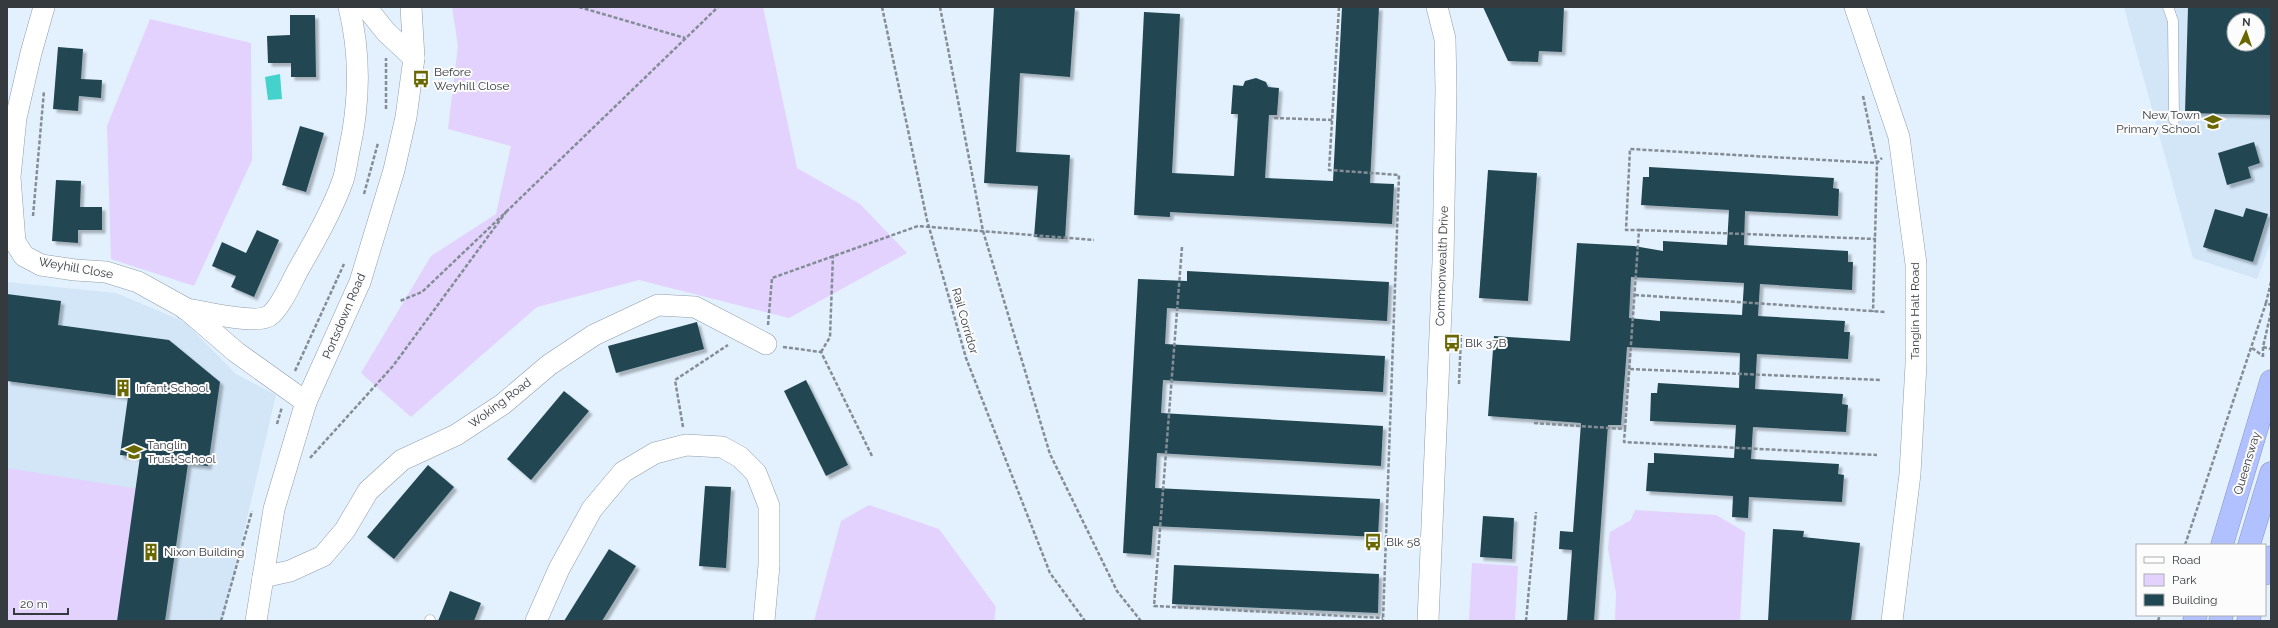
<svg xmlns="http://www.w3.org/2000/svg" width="2278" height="628" font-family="Raleway,sans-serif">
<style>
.built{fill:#d2e6f8;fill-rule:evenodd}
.green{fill:#e2d2fd}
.water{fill:#45d2cd}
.building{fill:#214752;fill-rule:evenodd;filter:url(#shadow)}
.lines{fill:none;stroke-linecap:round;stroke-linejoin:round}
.lane-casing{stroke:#909da9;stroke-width:11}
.street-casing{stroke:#909da9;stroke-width:22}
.highway-casing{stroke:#8691bc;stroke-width:23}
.path{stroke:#848d96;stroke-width:2.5;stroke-dasharray:4 2;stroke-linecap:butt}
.lane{stroke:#fff;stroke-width:10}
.street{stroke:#fff;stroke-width:21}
.highway{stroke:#b1c0ff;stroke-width:22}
.labels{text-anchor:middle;stroke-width:4;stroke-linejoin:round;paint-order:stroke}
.poi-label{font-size:12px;fill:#353a3f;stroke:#fcfcfc;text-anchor:start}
.street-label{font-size:12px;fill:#353a3f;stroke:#fcfcfc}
</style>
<defs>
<filter id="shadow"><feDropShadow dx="3.5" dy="3.5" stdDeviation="1" flood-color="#0004"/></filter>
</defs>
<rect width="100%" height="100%" fill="#e3f1fe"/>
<g class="built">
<path d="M 2124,7 L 2271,7 L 2271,241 L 2257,279 L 2193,258 ZM 2234,20 L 2258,20 L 2258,44 L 2234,44 Z"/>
<polygon points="7,282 116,293 128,298 185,322 236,374 276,395 223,621 7,621"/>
</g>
<g class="green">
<polygon points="452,7 763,7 797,168 860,204 907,253 789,318 639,280 537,307 411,417 361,373 431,256 496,214 511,146 448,129 458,46"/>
<polygon points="150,19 251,43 252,160 194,286 111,259 107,126"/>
<polygon points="7,468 139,489 118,621 7,621"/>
<polygon points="869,505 939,529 996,607 994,621 814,621 841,521"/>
<polygon points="1635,510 1716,515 1745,532 1740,621 1615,621 1616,593 1608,548 1610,532 1631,520"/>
<polygon points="1472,563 1518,566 1515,621 1469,621"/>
</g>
<polygon class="water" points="280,74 282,99 268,100 265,77"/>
<g class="building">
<polygon points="994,7 1075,7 1070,77 1020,73 1016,152 1070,155 1065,239 1034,237 1038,186 984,183"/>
<polygon points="1342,7 1379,7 1370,183 1394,184 1392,224 1170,212 1170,217 1134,215 1144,12 1180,14 1172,173 1234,176 1238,114 1231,114 1233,85 1243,86 1245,81 1256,78 1266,82 1268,87 1279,88 1277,115 1269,115 1265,178 1333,181"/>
<polygon points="1483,7 1564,7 1562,52 1539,51 1538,62 1508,61"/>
<path d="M 2188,7 L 2271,7 L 2271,115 L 2185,113 ZM 2234,20 L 2258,20 L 2258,44 L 2234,44 Z"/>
<polygon points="290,15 315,15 316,77 291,77 291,63 268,63 267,36 290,35"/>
<polygon points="58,47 83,49 81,79 102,80 101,98 79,96 78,111 53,109"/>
<polygon points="300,126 324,133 306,192 282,185"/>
<polygon points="2254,142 2260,163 2248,167 2251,178 2227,185 2218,153"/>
<path d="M 1649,167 L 1834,178 L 1833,188 L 1839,189 L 1838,216 L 1745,211 L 1744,245 L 1848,251 L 1848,262 L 1853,262 L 1852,290 L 1760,284 L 1758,316 L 1845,321 L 1844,332 L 1850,332 L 1848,359 L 1757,354 L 1755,389 L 1843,394 L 1842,404 L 1848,405 L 1846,432 L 1753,427 L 1751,459 L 1839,464 L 1838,474 L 1844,475 L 1842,502 L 1749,497 L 1748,518 L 1732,517 L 1733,496 L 1646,491 L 1648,463 L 1654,463 L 1654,453 L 1734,458 L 1736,425 L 1650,421 L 1651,393 L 1657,393 L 1658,383 L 1739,388 L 1740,353 L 1627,347 L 1621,425 L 1608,425 L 1594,621 L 1567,621 L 1572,550 L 1559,549 L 1560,531 L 1573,532 L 1581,423 L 1488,416 L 1494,336 L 1570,341 L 1577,243 L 1634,246 L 1663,251 L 1663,241 L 1727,245 L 1729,210 L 1641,205 L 1643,177 L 1649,177 ZM 1631,277 L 1744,283 L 1742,315 L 1660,311 L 1660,321 L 1629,318 Z"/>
<polygon points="1488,170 1537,173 1528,301 1479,298"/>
<polygon points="56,180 81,181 80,207 102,207 102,230 78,230 78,243 52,241"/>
<polygon points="2246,208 2268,214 2253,262 2203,247 2215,209 2243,217"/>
<polygon points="257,230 279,240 254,297 231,287 236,276 212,266 222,242 246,253"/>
<polygon points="1187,271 1389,282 1387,321 1167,308 1165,344 1385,356 1383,392 1163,380 1161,413 1383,426 1381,466 1157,453 1155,488 1380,499 1378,537 1153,526 1151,555 1123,553 1138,279 1187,281"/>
<polygon points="7,294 61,301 58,325 169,340 220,382 208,466 188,464 165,621 117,621 140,457 120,455 128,397 7,381"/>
<polygon points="697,322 704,349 616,373 608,346"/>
<polygon points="806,380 848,465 826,476 784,391"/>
<polygon points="564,391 589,411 531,480 507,459"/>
<polygon points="428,465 454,487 394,559 367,537"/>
<polygon points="705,486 731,487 726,568 699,566"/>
<polygon points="1483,516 1514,518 1512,559 1480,557"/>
<polygon points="1773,529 1804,531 1803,537 1860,543 1851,621 1768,621"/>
<polygon points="609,549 636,566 602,621 564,621"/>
<polygon points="1174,565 1379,574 1378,613 1172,604"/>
<polygon points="450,591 481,603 474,621 438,621"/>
</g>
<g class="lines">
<g class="lane-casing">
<g id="lane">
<polyline points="2168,7 2173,21 2174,120"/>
<polyline points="430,621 430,620"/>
</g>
</g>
<g class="street-casing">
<g id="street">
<polyline points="44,7 31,53 16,118 10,177 15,242 24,256 41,265 75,270 106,272 138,282 185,308 236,352 306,402"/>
<polyline points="366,7 386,32 414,58"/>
<polyline points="1855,7 1899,137 1916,264 1916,364 1910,474 1892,621"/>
<path d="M 185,309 C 204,311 253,325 269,316 C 280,309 292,281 298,270 C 314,242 332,211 343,180 C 346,171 347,160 349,151 C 360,102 361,56 349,7"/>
<polyline points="263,577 290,571 323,556 345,530 368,491 402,460 456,435 503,404 549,365 594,335 658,305 695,307 766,344"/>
<polyline points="256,621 274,509 306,402 360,282 394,170 406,117 414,58 411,7"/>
<polyline points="536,621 559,569 592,509 623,472 655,453 686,445 722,447 740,457 756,473 769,506 769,565 764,621"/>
<polyline points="1428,621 1443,262 1446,90 1445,39 1437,7"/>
</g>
</g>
<g class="highway-casing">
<g id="highway">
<polyline points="2222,545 2271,381"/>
<polyline points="2249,545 2271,473"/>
<polyline points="2265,574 2271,557"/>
<polyline points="2194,621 2196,615"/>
<polyline points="2220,621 2222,615"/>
<polyline points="2248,621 2250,615"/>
</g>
</g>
<g class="path">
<polyline points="579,7 685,38"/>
<polyline points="882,7 927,220 966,358 1050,573 1085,621"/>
<polyline points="940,7 983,231 1050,454 1117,591 1141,621"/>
<polyline points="1339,7 1329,170 1399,175 1383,621"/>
<polyline points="1863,96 1877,163 1873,312"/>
<polyline points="386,109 386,58"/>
<polyline points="1274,118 1332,120"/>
<polyline points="364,194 378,143"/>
<polyline points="506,212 718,7"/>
<polyline points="33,216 44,91"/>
<polyline points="1639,230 1876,239"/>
<polyline points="1182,247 1154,606 1383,618"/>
<polyline points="2271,282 2266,303 2271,305"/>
<polyline points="1635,295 1886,312"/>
<polyline points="768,325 772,278 918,226 1094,240"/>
<polyline points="783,347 821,352 872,456"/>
<polyline points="2263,347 2271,349"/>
<polyline points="2252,348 2263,356"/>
<polyline points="821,352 830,337 833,255"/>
<polyline points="2263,357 2263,347 2271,312"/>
<polyline points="1630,369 1881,380"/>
<polyline points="295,371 344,264"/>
<polyline points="1459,384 1461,335"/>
<polyline points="1534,423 1625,429 1624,442 1877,455"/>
<polyline points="277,424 282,407"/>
<polyline points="683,427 675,380 728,345"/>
<polyline points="1625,429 1639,230 1626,230 1630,149 1877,163 1882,158"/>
<polyline points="310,458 393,366 506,212 422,292 400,301"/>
<polyline points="2185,545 2266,303"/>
<polyline points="221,621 252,511"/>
<polyline points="1526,621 1536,512"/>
<polyline points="2158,621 2160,615"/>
</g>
<use href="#lane" class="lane"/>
<use href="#street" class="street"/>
<use href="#highway" class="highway"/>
</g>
<defs>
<g id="bus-bare" transform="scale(1.38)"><path d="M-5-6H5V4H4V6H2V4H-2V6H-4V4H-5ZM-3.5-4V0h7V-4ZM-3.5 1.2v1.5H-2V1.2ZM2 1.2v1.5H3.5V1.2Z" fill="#696700" stroke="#fcfcfc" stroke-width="2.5" paint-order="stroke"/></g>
<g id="school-bare" transform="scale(1.38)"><path d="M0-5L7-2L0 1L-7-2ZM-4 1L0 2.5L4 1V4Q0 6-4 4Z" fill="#696700" stroke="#fcfcfc" stroke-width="2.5" paint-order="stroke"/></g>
<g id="building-bare" transform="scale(1.38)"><path d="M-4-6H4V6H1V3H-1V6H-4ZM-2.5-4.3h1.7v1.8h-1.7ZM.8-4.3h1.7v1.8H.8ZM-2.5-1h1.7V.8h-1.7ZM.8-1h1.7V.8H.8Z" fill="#696700" stroke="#fcfcfc" stroke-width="2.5" paint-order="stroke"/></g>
</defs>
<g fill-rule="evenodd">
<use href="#bus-bare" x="421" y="79"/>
<use href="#school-bare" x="2213" y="122"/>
<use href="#bus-bare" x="1452" y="343"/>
<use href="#building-bare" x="123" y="388"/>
<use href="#school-bare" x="134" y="452"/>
<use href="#bus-bare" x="1373" y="542"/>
<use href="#building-bare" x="151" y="552"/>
</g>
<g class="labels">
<g class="poi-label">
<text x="434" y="76">Before<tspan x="434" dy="14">Weyhill Close</tspan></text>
<text x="2200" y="119" text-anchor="end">New Town<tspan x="2200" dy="14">Primary School</tspan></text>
<text x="1465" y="347">Blk 37B</text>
<text x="136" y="392">Infant School</text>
<text x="147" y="449">Tanglin<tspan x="147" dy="14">Trust School</tspan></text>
<text x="1386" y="546">Blk 58</text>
<text x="164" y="556">Nixon Building</text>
</g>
<g class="street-label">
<text transform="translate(1442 266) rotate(-88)" y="4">Commonwealth Drive</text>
<text transform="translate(76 268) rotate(10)" y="4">Weyhill Close</text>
<text transform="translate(1915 311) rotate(-90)" y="4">Tanglin Halt Road</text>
<text transform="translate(344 316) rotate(-67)" y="4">Portsdown Road</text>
<text transform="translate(965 321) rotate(74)" y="4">Rail Corridor</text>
<text transform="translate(500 403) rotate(-37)" y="4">Woking Road</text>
<text transform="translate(2247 463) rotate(-73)" y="4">Queensway</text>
</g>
</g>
<rect width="2278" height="628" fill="none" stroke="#353a3f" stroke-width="16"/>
<rect x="2136" y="544" width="130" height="72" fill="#fcfcfc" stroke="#acaeb0"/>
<rect x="2144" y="557" width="20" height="6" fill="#ffffff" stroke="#acaeb0"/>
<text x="2172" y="564" font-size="12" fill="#353a3f">Road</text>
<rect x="2144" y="574" width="20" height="12" fill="#e2d2fd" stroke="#acaeb0"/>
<text x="2172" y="584" font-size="12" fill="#353a3f">Park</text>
<rect x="2144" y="594" width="20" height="12" fill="#214752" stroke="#acaeb0"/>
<text x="2172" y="604" font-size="12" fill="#353a3f">Building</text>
<g transform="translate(2246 32) rotate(3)"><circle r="19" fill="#fcfcfc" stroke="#acaeb0"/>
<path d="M0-3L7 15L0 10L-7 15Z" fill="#696700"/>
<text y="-6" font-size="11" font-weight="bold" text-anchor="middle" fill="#353a3f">N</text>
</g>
<path d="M14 608v6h54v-6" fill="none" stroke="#353a3f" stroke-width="2"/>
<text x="20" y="608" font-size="12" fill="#353a3f" stroke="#fcfcfc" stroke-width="3" paint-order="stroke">20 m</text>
</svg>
